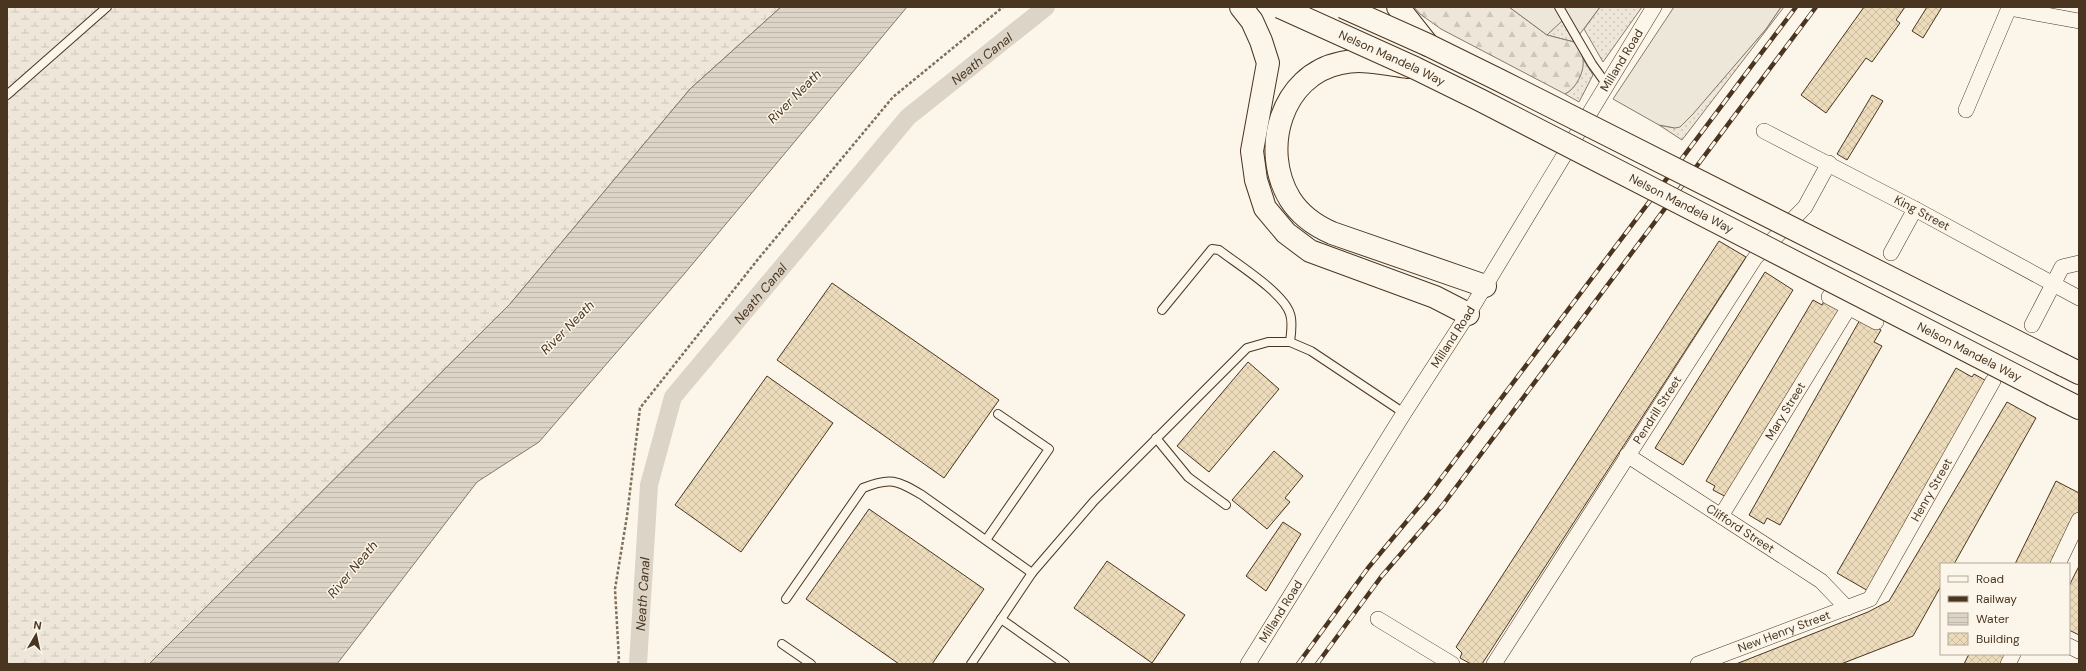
<svg xmlns="http://www.w3.org/2000/svg" width="2086" height="671" font-family="'DM Sans',sans-serif">
<style>
.grass{fill:url(#grass-dots);stroke:#887966}
.forest{fill:url(#forest-firs);stroke:#887966}
.wetland{fill:url(#wetland-marsh);stroke:#887966}
.parking{fill:#ede7d9;stroke:#887966}
.water{fill:url(#water-rules);stroke:#887966}
.lines{fill:none;stroke-linecap:round;stroke-linejoin:round}
.canal{stroke:#dcd4c6;stroke-width:18}
.building{fill:url(#building-cross-hatch);stroke:#4a3520}
.service-casing{stroke:#4a3520;stroke-width:10}
.minor-casing{stroke:#4a3520;stroke-width:16}
.primary-casing{stroke:#4a3520;stroke-width:24}
.path{stroke:#7f6f5c;stroke-width:2.5;stroke-dasharray:3 2;stroke-linecap:butt}
.service{stroke:#fbf6e9;stroke-width:8}
.minor{stroke:#fbf6e9;stroke-width:15}
.primary{stroke:#fbf6e9;stroke-width:22}
.rail-casing{stroke:#4a3520;stroke-width:4.5}
.rail{stroke:#fbf6e9;stroke-width:3;stroke-dasharray:9;stroke-linecap:butt}
.primary-bridge-casing{stroke:#4a3520;stroke-width:24;stroke-linecap:butt}
.primary-bridge{stroke:#fbf6e9;stroke-width:22}
.labels{text-anchor:middle;stroke-width:3;stroke-linejoin:round;paint-order:stroke}
.street-label{font-size:12px;fill:#4a3520;stroke:#fbf6e9}
.water-label{font-size:13px;font-style:italic;fill:#4a3520;stroke:#fbf6e9}
</style>
<defs>
<pattern id="grass-dots" width="8" height="8" patternUnits="userSpaceOnUse"><rect width="8" height="8" fill="#ede6d9"/><path d="M2 2h.1M6 6h.1" fill="none" stroke="#cdc6ba" stroke-width="1.8" stroke-linecap="round"/></pattern>
<pattern id="forest-firs" width="22" height="20" patternUnits="userSpaceOnUse"><rect width="22" height="20" fill="#ede6d9"/><path d="M5 1l3.5 6h-7zM16 11l3.5 6h-7z" fill="#cdc6ba"/></pattern>
<pattern id="wetland-marsh" width="20" height="14" patternUnits="userSpaceOnUse"><rect width="20" height="14" fill="#ede6d9"/><path d="M1 5h8M5 5V1M11 12h8M15 12V8" fill="none" stroke="#cdc6ba"/></pattern>
<pattern id="water-rules" width="6" height="5" patternUnits="userSpaceOnUse"><rect width="6" height="5" fill="#dcd4c6"/><path d="M0 2.5h6" fill="none" stroke="#beb7aa"/></pattern>
<pattern id="building-cross-hatch" width="8" height="8" patternUnits="userSpaceOnUse"><rect width="8" height="8" fill="#ecdcbc"/><path d="M0 0l8 8M0 8l8-8" fill="none" stroke="#ccbda1"/></pattern>
</defs>
<rect width="100%" height="100%" fill="#fbf6e9"/>
<g class="grass">
<polygon points="1600,7 1642,7 1603,62 1584,29"/>
<polygon points="1781,7 1784,7 1682,140 1659,125 1675,128 1685,122 1766,29"/>
<polygon points="1562,20 1574,42 1547,35"/>
<path d="M 1583,59 L 1593,75 L 1579,102 L 1565,94 C 1577,88 1581,71 1583,59 Z"/>
</g>
<path class="forest" d="M 1414,7 L 1509,7 L 1547,35 L 1574,42 C 1577,47 1582,54 1583,59 C 1585,71 1576,89 1565,94 L 1441,29 L 1420,14 Z"/>
<polygon class="wetland" points="7,7 781,7 690,89 510,304 149,664 7,664"/>
<g class="parking">
<polygon points="1509,7 1600,7 1574,42 1562,21 1547,35"/>
<polygon points="1674,7 1781,7 1766,29 1693,114 1680,127 1675,128 1659,125 1613,99"/>
</g>
<polygon class="water" points="781,7 907,7 685,273 539,442 477,482 337,664 149,664 510,304 690,89"/>
<g class="lines">
<path class="canal" id="s1" d="M 638,664 L 649,485 L 673,397 L 908,117 L 1046,7"/>
</g>
<g class="building">
<polygon points="1864,7 1905,7 1896,20 1900,23 1872,62 1866,58 1826,113 1801,95"/>
<polygon points="1927,7 1942,7 1923,38 1912,31"/>
<polygon points="1872,95 1883,101 1847,160 1837,154"/>
<polygon points="1719,241 1746,257 1482,664 1471,664 1460,658 1462,653 1456,647"/>
<polygon points="1765,272 1793,290 1683,465 1655,448"/>
<polygon points="832,283 999,400 944,478 777,360"/>
<polygon points="1813,300 1822,305 1824,301 1842,312 1730,499 1713,490 1715,486 1706,481"/>
<polygon points="1861,318 1881,330 1874,342 1882,346 1780,525 1767,518 1764,524 1749,515"/>
<polygon points="1248,362 1279,389 1209,472 1177,446"/>
<polygon points="1956,368 1972,377 1974,374 1990,383 1870,592 1837,573"/>
<polygon points="767,376 833,423 741,552 675,505"/>
<polygon points="2007,402 2036,418 1954,564 1941,564 1941,586 1913,636 1841,664 1736,664 1868,612 1889,601"/>
<polygon points="1274,451 1303,476 1285,498 1290,502 1267,529 1232,500"/>
<polygon points="2056,481 2079,493 2079,520 2057,564 2015,564"/>
<polygon points="869,509 984,589 932,664 899,664 806,599"/>
<polygon points="1283,522 1301,534 1266,591 1246,576"/>
<polygon points="1107,561 1185,615 1152,663 1074,608"/>
<polygon points="2079,566 2079,635 2069,630 2069,586"/>
<polygon points="1969,654 2011,654 2006,664 1964,664"/>
</g>
<g class="lines">
<g class="service-casing">
<g id="service">
<polyline points="1559,7 1592,64 1607,85"/>
<polyline points="7,95 107,7"/>
<path d="M 1162,310 L 1212,249 L 1219,250 C 1237,264 1284,293 1290,314 C 1293,322 1291,334 1290,342"/>
<polyline points="1156,438 1188,477 1226,505"/>
<polyline points="986,540 1049,449 998,414"/>
<path d="M 786,599 L 863,488 C 890,477 897,480 922,495 L 1032,573"/>
<polyline points="1001,619 1065,664"/>
<polyline points="782,644 811,664"/>
<polyline points="971,664 1032,573 1094,501 1247,348 1268,342 1290,342 1311,351 1404,413"/>
</g>
</g>
<g class="minor-casing">
<g id="minor">
<polyline points="1966,110 2009,8 2079,21"/>
<path id="s2" d="M 1764,131 L 1915,209 L 2079,298"/>
<polyline points="1891,253 1915,209"/>
<polyline points="1829,297 1876,322"/>
<polyline points="2032,325 2062,267 2079,263"/>
<path id="s3" d="M 1627,455 L 1821,581 L 1847,608"/>
<path id="s4" d="M 1721,516 L 1849,307"/>
<polyline points="2058,564 2079,520"/>
<polyline points="1378,619 1452,664"/>
<polyline points="2069,646 2079,651"/>
<path id="s5" d="M 1248,664 L 1404,413 L 1468,314 L 1654,7"/>
<path id="s6" d="M 1494,664 L 1755,258 L 1805,207 L 1829,163"/>
<path id="s7" d="M 1698,664 L 1870,599 L 1993,381"/>
<polyline points="2008,664 2013,654"/>
</g>
</g>
<g class="primary-casing">
<g id="primary">
<polyline points="1241,7 1252,21 1261,41 1268,63 1252,151 1256,180 1265,208 1286,233 1310,251 1435,297 1468,314"/>
<polyline points="1398,7 1428,45"/>
<path d="M 1408,67 C 1387,64 1362,58 1341,63 C 1281,75 1260,150 1290,199 C 1300,215 1316,226 1332,233 L 1485,286"/>
<polyline points="2063,365 2079,373"/>
<polyline points="2053,395 2079,408"/>
</g>
</g>
<polyline class="path" points="618,664 619,660 615,589 627,516 640,408 759,258 893,97 1003,7"/>
<use href="#service" class="service"/>
<use href="#minor" class="minor"/>
<use href="#primary" class="primary"/>
<g class="rail-casing">
<g id="rail">
<polyline points="1298,664 1368,568 1427,497 1796,7"/>
<polyline points="1317,664 1381,577 1442,506 1816,7"/>
</g>
</g>
<use href="#rail" class="rail"/>
<g class="primary-bridge-casing">
<g id="primary-bridge">
<path id="s8" d="M 1280,7 L 1415,68 L 1480,100 L 2053,395"/>
<polyline points="1343,7 1428,45 1499,80 2063,365"/>
</g>
</g>
<use href="#primary-bridge" class="primary-bridge"/>
</g>
<g class="labels">
<g class="street-label">
<text dy="4" stroke="none"><textPath href="#s8" startOffset="123">Nelson Mandela Way</textPath></text>
<text dy="4" stroke="none"><textPath href="#s5" startOffset="710">Milland Road</textPath></text>
<text dy="4" stroke="none"><textPath href="#s8" startOffset="447">Nelson Mandela Way</textPath></text>
<text dy="4" stroke="none"><textPath href="#s2" startOffset="178">King Street</textPath></text>
<text dy="4" stroke="none"><textPath href="#s5" startOffset="386">Milland Road</textPath></text>
<text dy="4" stroke="none"><textPath href="#s8" startOffset="771">Nelson Mandela Way</textPath></text>
<text dy="4" stroke="none"><textPath href="#s6" startOffset="302">Pendrill Street</textPath></text>
<text dy="4" stroke="none"><textPath href="#s4" startOffset="123">Mary Street</textPath></text>
<text dy="4" stroke="none"><textPath href="#s7" startOffset="309">Henry Street</textPath></text>
<text dy="4" stroke="none"><textPath href="#s3" startOffset="135">Clifford Street</textPath></text>
<text dy="4" stroke="none"><textPath href="#s5" startOffset="62">Milland Road</textPath></text>
<text dy="4" stroke="none"><textPath href="#s7" startOffset="92">New Henry Street</textPath></text>
</g>
<g class="water-label">
<text dy="5" stroke="none"><textPath href="#s1" startOffset="730">Neath Canal</textPath></text>
<text transform="translate(794 96) rotate(-45)" y="5">River Neath</text>
<text dy="5" stroke="none"><textPath href="#s1" startOffset="406">Neath Canal</textPath></text>
<text transform="translate(567 327) rotate(-45)" y="5">River Neath</text>
<text transform="translate(352 569) rotate(-50)" y="5">River Neath</text>
<text dy="5" stroke="none"><textPath href="#s1" startOffset="70">Neath Canal</textPath></text>
</g>
</g>
<rect width="2086" height="671" fill="none" stroke="#4a3520" stroke-width="16"/>
<rect x="1940" y="563" width="130" height="92" fill="#fbf6e9" stroke="#b4a999"/>
<rect x="1948" y="576" width="20" height="6" fill="#fbf6e9" stroke="#b4a999"/>
<text x="1976" y="583" font-size="12" fill="#4a3520">Road</text>
<rect x="1948" y="596" width="20" height="6" fill="#4a3520" stroke="#b4a999"/>
<text x="1976" y="603" font-size="12" fill="#4a3520">Railway</text>
<rect x="1948" y="613" width="20" height="12" fill="url(#water-rules)" stroke="#b4a999"/>
<text x="1976" y="623" font-size="12" fill="#4a3520">Water</text>
<rect x="1948" y="633" width="20" height="12" fill="url(#building-cross-hatch)" stroke="#b4a999"/>
<text x="1976" y="643" font-size="12" fill="#4a3520">Building</text>
<g transform="translate(36 635) rotate(9)" stroke="#fbf6e9" stroke-width="3" paint-order="stroke">
<path d="M0-3L7 15L0 10L-7 15Z" fill="#4a3520"/>
<text y="-6" font-size="11" font-weight="bold" text-anchor="middle" fill="#4a3520">N</text>
</g>
</svg>
